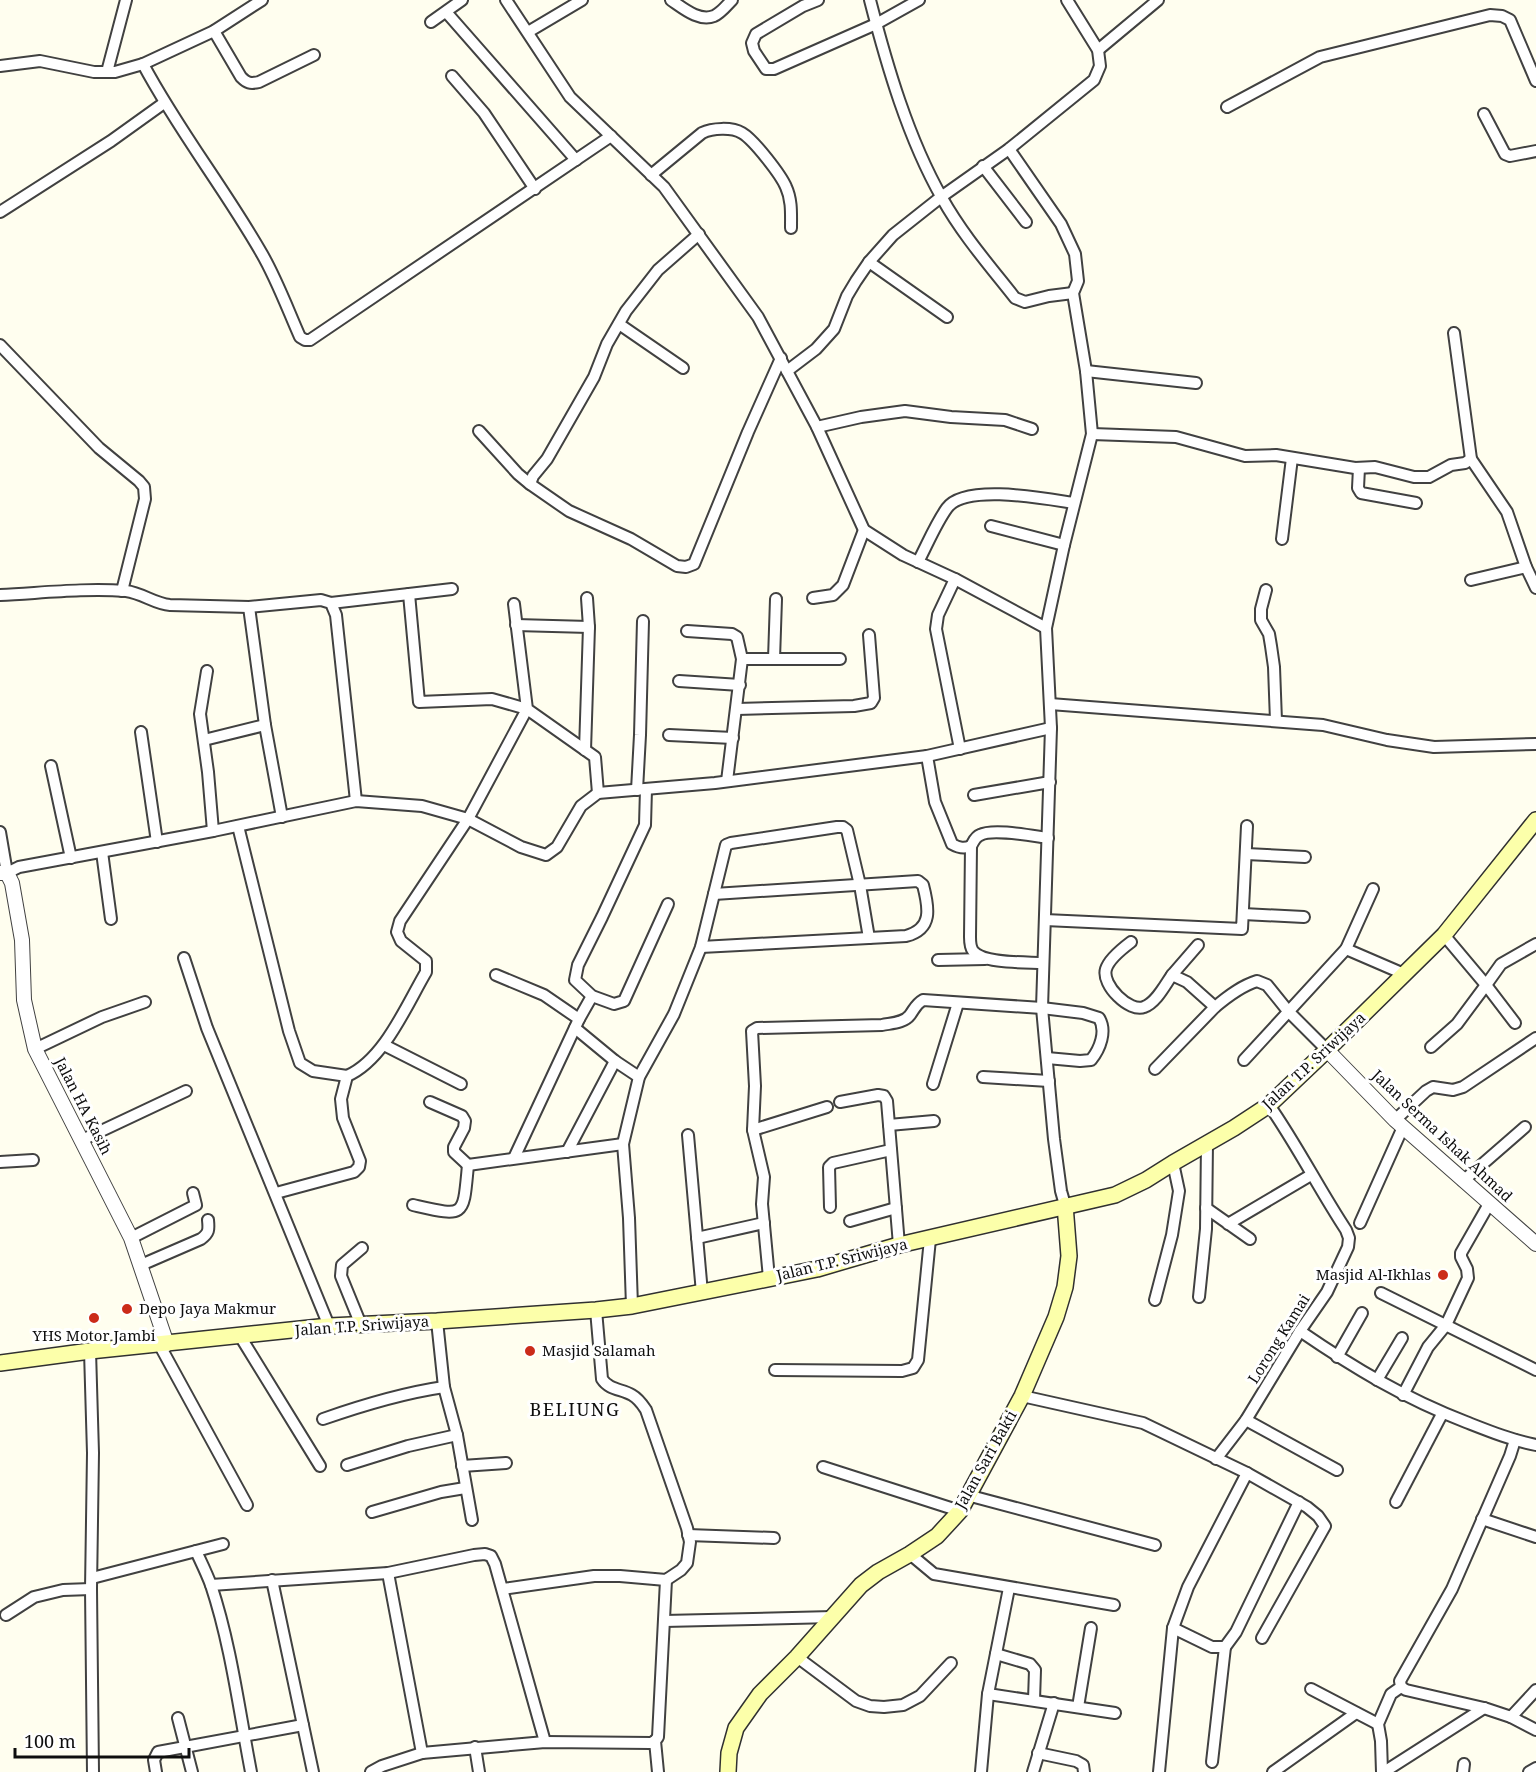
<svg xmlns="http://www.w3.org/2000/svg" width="1536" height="1772" font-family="'Noto Serif',serif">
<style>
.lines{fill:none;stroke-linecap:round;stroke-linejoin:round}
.minor-casing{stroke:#414141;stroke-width:14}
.tertiary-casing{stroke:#414141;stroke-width:16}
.secondary-casing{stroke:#303030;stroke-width:18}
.minor{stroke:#fff;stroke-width:10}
.tertiary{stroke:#fff;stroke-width:14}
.secondary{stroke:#fcffaa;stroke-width:15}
.poi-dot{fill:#cb2b19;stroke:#fff;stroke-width:2}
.labels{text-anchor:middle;stroke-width:6;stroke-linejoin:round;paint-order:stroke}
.street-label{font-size:15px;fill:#0e0e0e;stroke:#fff}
.poi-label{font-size:15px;fill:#0e0e0e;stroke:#fff;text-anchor:start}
.quarter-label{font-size:18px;letter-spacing:1.5px;fill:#0e0e0e;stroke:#fff}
</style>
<rect width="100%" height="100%" fill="#fffeef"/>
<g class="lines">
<g class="minor-casing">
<g id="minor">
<polyline points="506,0 570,97 664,187 758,317 817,427 864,530 903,555 955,579 1046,628"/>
<path d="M 671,0 C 683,8 699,22 714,16 C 721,13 727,5 732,0"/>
<polyline points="818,0 803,6 756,34 752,43 754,51 766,69 774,69 876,24 919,0"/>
<path d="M 870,0 C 887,66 908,138 942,198 C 962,234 989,265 1015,298 L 1025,302 L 1049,296 L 1073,293"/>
<polyline points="447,13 576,160"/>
<polyline points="431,22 462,0"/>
<path d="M 214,31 L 241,77 C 247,83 250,84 259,82 L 314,55"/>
<polyline points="528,32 582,0"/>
<polyline points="1098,50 1158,0"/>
<path d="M 143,64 C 178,130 225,189 262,254 C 277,280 288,310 300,337 L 305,340 L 310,340 L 611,136"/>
<polyline points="0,66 40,61 94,72 115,72 143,64 214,31 262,0"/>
<polyline points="107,72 126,0"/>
<polyline points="452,76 484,113 535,189"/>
<polyline points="1227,107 1320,57 1490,15 1502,16 1510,20 1536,81"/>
<polyline points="1484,114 1505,154 1510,156 1536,151"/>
<polyline points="1009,149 1061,224 1075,254 1078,281 1073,293 1086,371 1092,434 1064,545 1046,628 1051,728 1042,1008 1054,1139 1061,1191 1065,1205"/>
<polyline points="983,166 1026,222"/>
<path d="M 651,175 L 702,133 C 712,128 732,127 742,133 C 754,140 781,175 786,187 C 792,200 791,214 791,228"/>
<polyline points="0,212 111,141 164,103"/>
<polyline points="699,234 658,270 626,311 607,344 594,377 547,459 533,476 530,484 569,511 631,539 677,566 686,567 694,564 748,432 781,358"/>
<polyline points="869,262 947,317"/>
<polyline points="619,324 683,368"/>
<polyline points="1454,333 1471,459 1507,512 1526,567 1536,588"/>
<polyline points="0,345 99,448 139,481 144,487 145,499 122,591"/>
<polyline points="787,371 816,349 834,329 847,296 856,281 869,262 893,235 941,197 1009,149 1094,80 1100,66 1098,50 1067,0"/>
<polyline points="1086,371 1196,383"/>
<polyline points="817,427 861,417 905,411 951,417 1005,420 1032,429"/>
<polyline points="479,431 518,474 530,484"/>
<polyline points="1092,434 1176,437 1245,456 1276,455 1355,468 1375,467 1414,477 1429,477 1451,465 1465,463 1471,459"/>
<polyline points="1359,468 1358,488 1361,493 1416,503"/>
<polyline points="991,526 1064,545"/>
<polyline points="1282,539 1292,458"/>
<path d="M 918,562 C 927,545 936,523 947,508 C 965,483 1047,499 1074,503"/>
<polyline points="955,579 938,615 936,629 960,749"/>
<polyline points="1471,580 1526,567"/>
<polyline points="1266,590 1261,609 1261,620 1269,634 1271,646 1274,667 1276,721"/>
<path d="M 0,595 C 42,593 84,588 126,591 C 142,593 155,604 170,605 L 249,607 L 321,600 L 331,603 L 336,615 L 356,801"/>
<polyline points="813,598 833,595 843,585 864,530"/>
<polyline points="331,603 452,589"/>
<polyline points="514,604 527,709 595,757 598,793"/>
<polyline points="249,607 265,725 282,817"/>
<polyline points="516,625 589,627"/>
<polyline points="687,631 732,634 737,637 742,659 727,781"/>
<polyline points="742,659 840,659"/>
<polyline points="774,659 776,599"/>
<polyline points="207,671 200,714 208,772 213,831"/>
<polyline points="679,681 740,685"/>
<polyline points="1050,704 1323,725 1387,740 1434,747 1536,744"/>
<polyline points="737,709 854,706 871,703 874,698 869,635"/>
<polyline points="141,732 157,842"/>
<polyline points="669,735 733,738"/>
<polyline points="204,740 265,725"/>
<polyline points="585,750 589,627 587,598"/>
<path d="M 927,756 L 935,802 L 952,844 C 959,848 964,849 971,846"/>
<polyline points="51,766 71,858"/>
<polyline points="646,789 645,825 602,917 578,965 575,980 592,996 614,1004 624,1001 668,904"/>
<polyline points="637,790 640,735 643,621"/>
<polyline points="974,795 1050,782"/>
<polyline points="238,826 289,1031 300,1063 313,1071 347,1076"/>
<polyline points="0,832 7,873 19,867 213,831 356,801 422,806 468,819 521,847 546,855 557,847 581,806 598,793 715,783 927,756 1051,728"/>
<polyline points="102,852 111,919"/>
<polyline points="1246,854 1305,857"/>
<polyline points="1243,914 1304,917"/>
<polyline points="1045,920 1242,929 1247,826"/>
<polyline points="1444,935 1486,985 1501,964 1536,944"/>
<path d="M 1131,942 C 1123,948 1109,959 1106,969 C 1101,985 1130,1013 1144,1007 C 1156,1003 1165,985 1172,975 L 1187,982 L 1215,1007 C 1228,996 1241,986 1257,981 L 1267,985 L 1288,1011 L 1327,1050"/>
<path d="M 701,947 L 906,936 C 933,929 929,908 923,885 L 918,881 L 714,894"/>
<polyline points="1346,949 1404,974"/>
<polyline points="184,958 207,1028 329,1326"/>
<polyline points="938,960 985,959"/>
<path d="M 1043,963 C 1027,962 983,964 973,951 C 970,947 970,942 970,937 L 971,846 C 974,841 975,837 980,835 C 993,828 1033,836 1048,838"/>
<polyline points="496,975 544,995 579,1019"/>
<polyline points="1172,975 1198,945"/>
<polyline points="575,1028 615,1061 639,1077"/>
<polyline points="384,1045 461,1084"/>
<polyline points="1431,1047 1457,1024 1486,985 1515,1023"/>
<polyline points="35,1049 102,1017 145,1002"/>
<polyline points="1244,1060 1346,949 1373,889"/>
<polyline points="1155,1069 1215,1007"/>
<polyline points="983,1077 1049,1081"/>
<polyline points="933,1084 958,1003"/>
<polyline points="430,1102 462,1116 465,1121 464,1128 454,1147 454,1152 468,1165 623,1144"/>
<polyline points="840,1102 878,1095 884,1096 887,1101 899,1245"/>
<polyline points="1395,1120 1426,1091 1433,1087 1453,1090 1463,1087 1536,1038"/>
<polyline points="889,1125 934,1121"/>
<polyline points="753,1130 827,1107"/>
<polyline points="688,1135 702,1293"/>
<polyline points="82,1140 186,1091"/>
<polyline points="567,1152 615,1061"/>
<polyline points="514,1158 579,1019 592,996"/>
<polyline points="0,1162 33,1160"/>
<polyline points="1463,1181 1525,1127"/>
<path d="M 276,1193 L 354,1172 L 359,1167 L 360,1161 L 343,1118 L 341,1099 L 347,1076 C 384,1060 406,1006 426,972 L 426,961 L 401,941 L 397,932 L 400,921 L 468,819 L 527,709 L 492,699 L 419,702 L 409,594"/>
<path d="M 413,1205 C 466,1217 463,1218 468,1165"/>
<polyline points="830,1207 829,1167 833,1163 891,1150"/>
<polyline points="1206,1208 1250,1239"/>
<polyline points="850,1221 896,1208"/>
<polyline points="1360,1223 1403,1127"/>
<polyline points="1228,1224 1311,1175"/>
<polyline points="131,1238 192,1207 196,1205 193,1193"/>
<polyline points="697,1238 764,1223"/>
<path d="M 141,1265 L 201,1239 C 209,1233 209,1230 208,1220"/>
<path d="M 769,1278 L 762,1204 L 764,1177 L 753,1130 L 755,1086 L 752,1031 L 757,1028 L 882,1025 C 892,1023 904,1023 910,1015 C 915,1008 916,1004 923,1000 L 1042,1008 L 1083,1013 L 1099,1018 C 1107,1031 1100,1049 1091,1060 L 1080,1061 L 1047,1058"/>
<polyline points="1381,1293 1536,1370"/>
<polyline points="1199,1297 1206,1229 1207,1143"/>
<polyline points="1155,1300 1172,1235 1179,1191 1173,1163"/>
<polyline points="632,1306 629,1218 623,1144 639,1077 674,1014 701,947 726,845 731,843 837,827 843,827 847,830 860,885 869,938"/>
<polyline points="437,1321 444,1387 457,1435 472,1520"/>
<polyline points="361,1325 341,1276 342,1265 362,1248"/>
<path d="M 1300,1331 C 1354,1368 1404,1398 1466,1422 C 1489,1431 1511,1440 1536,1445"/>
<polyline points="240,1336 320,1466"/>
<polyline points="159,1344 247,1505"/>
<polyline points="90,1351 93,1453 91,1589 93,1772"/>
<polyline points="1337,1357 1362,1313"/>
<polyline points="775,1370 902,1371 913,1368 918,1360 930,1239"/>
<polyline points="1377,1380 1402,1338"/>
<polyline points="1403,1395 1428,1347 1446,1325 1468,1278 1467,1269 1461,1257 1461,1253 1489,1204"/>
<polyline points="1022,1396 1143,1423 1247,1473 1307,1507 1318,1516 1325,1526 1262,1638"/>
<path d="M 323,1419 C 363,1405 403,1393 444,1387"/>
<polyline points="1246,1420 1337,1470"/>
<path d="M 1216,1459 L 1246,1420 L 1300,1331 L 1327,1292 L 1348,1247 L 1349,1238 L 1346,1230 C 1319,1189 1297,1145 1269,1105"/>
<polyline points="347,1465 408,1446 457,1435"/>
<polyline points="462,1466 506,1463"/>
<polyline points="823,1467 960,1511"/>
<polyline points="967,1495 1155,1545"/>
<polyline points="1396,1502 1442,1414"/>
<polyline points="372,1512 441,1492 465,1488"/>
<polyline points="1482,1519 1536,1537"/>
<polyline points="688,1535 774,1538"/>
<path d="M 196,1551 C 201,1562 207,1574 211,1585 C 231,1645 239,1710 251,1772"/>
<polyline points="910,1554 934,1574 1114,1605"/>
<polyline points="388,1573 422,1753"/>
<polyline points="92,1578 223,1544"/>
<polyline points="272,1580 313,1772"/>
<polyline points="211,1585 388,1573 474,1555 485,1554 491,1556 495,1564 545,1742"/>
<path d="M 503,1589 L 594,1576 L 620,1576 L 666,1580 L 681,1570 L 687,1563 L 690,1542 L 687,1528 L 646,1410 C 642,1404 639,1399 632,1395 C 622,1389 609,1390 602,1379 L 596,1310"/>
<polyline points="6,1615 34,1597 63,1590 91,1589"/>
<polyline points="664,1621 833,1617"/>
<polyline points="1173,1628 1212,1647 1225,1647 1236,1632 1299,1502"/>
<polyline points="996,1654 1030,1664 1035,1670 1034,1700"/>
<polyline points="797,1657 856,1701 870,1706 884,1707 903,1705 920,1696 951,1663"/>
<polyline points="1401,1687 1406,1690 1484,1708 1511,1717 1536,1730"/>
<polyline points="1311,1689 1378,1724"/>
<polyline points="988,1694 1115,1713"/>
<polyline points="1078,1707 1091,1628"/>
<polyline points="1511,1717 1536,1690"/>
<polyline points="178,1718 192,1772"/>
<polyline points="475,1747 479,1772"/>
<polyline points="1038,1753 1076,1761 1083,1765 1084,1772"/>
<polyline points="1212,1762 1225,1647"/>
<polyline points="156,1772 154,1760 158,1752 303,1725"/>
<polyline points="371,1772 382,1766 422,1753 545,1742 651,1743 655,1741"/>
<polyline points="658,1772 655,1741 658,1737 666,1580"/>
<polyline points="981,1772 988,1694 1009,1588"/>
<polyline points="1033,1772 1054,1703"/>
<polyline points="1159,1772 1173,1628 1188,1587 1247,1473"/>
<polyline points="1273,1772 1356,1713"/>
<polyline points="1382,1772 1381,1741 1378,1724 1391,1694 1401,1687 1400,1681 1452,1589 1510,1456 1515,1440"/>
<polyline points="1384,1772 1484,1708"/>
<polyline points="1463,1772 1464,1764"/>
<polyline points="1529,1772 1536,1768"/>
</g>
</g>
<g class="tertiary-casing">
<g id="tertiary">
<polyline points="0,873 7,873 12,883 22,940 24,1000 35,1049 131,1238 167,1344"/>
<polyline points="1327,1050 1395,1120 1536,1244"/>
</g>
</g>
<g class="secondary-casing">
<g id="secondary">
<polyline points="0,1363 90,1351 329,1326 437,1321 596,1310 632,1306 817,1269 899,1245 1115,1195 1146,1180 1173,1163 1234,1128 1269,1105 1327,1050 1444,935 1536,820"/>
<polyline points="728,1772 729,1753 736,1728 760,1694 797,1657 861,1585 878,1572 910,1554 937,1536 960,1511 1022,1396 1056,1317 1065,1287 1069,1256 1065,1205"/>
</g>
</g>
<use href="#minor" class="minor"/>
<use href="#tertiary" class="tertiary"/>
<use href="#secondary" class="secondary"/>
</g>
<g class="poi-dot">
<circle cx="1443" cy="1275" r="6"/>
<circle cx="127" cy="1309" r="6"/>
<circle cx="94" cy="1318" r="6"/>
<circle cx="530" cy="1351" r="6"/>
</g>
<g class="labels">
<g class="street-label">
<text transform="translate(1314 1061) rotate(-43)" y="5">Jalan T.P. Sriwijaya</text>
<text transform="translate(83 1106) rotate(63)" y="5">Jalan HA Kasih</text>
<text transform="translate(1442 1136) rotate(43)" y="5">Jalan Serma Ishak Ahmad</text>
<text transform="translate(842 1260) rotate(-14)" y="5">Jalan T.P. Sriwijaya</text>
<text transform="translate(362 1326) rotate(-4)" y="5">Jalan T.P. Sriwijaya</text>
<text transform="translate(1279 1339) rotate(-58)" y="5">Lorong Kamai</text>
<text transform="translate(986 1460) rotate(-61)" y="5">Jalan Sari Bakti</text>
</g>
<g class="poi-label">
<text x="1431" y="1280" text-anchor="end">Masjid Al-Ikhlas</text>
<text x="139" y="1314">Depo Jaya Makmur</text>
<text x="94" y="1341" text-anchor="middle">YHS Motor Jambi</text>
<text x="542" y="1356">Masjid Salamah</text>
</g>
<g class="quarter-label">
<text x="575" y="1416">BELIUNG</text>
</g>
</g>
<path d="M15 1748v9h174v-9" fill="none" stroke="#0e0e0e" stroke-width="3"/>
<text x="24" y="1748" font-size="18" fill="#0e0e0e" stroke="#ffffff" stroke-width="4.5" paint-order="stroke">100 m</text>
</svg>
